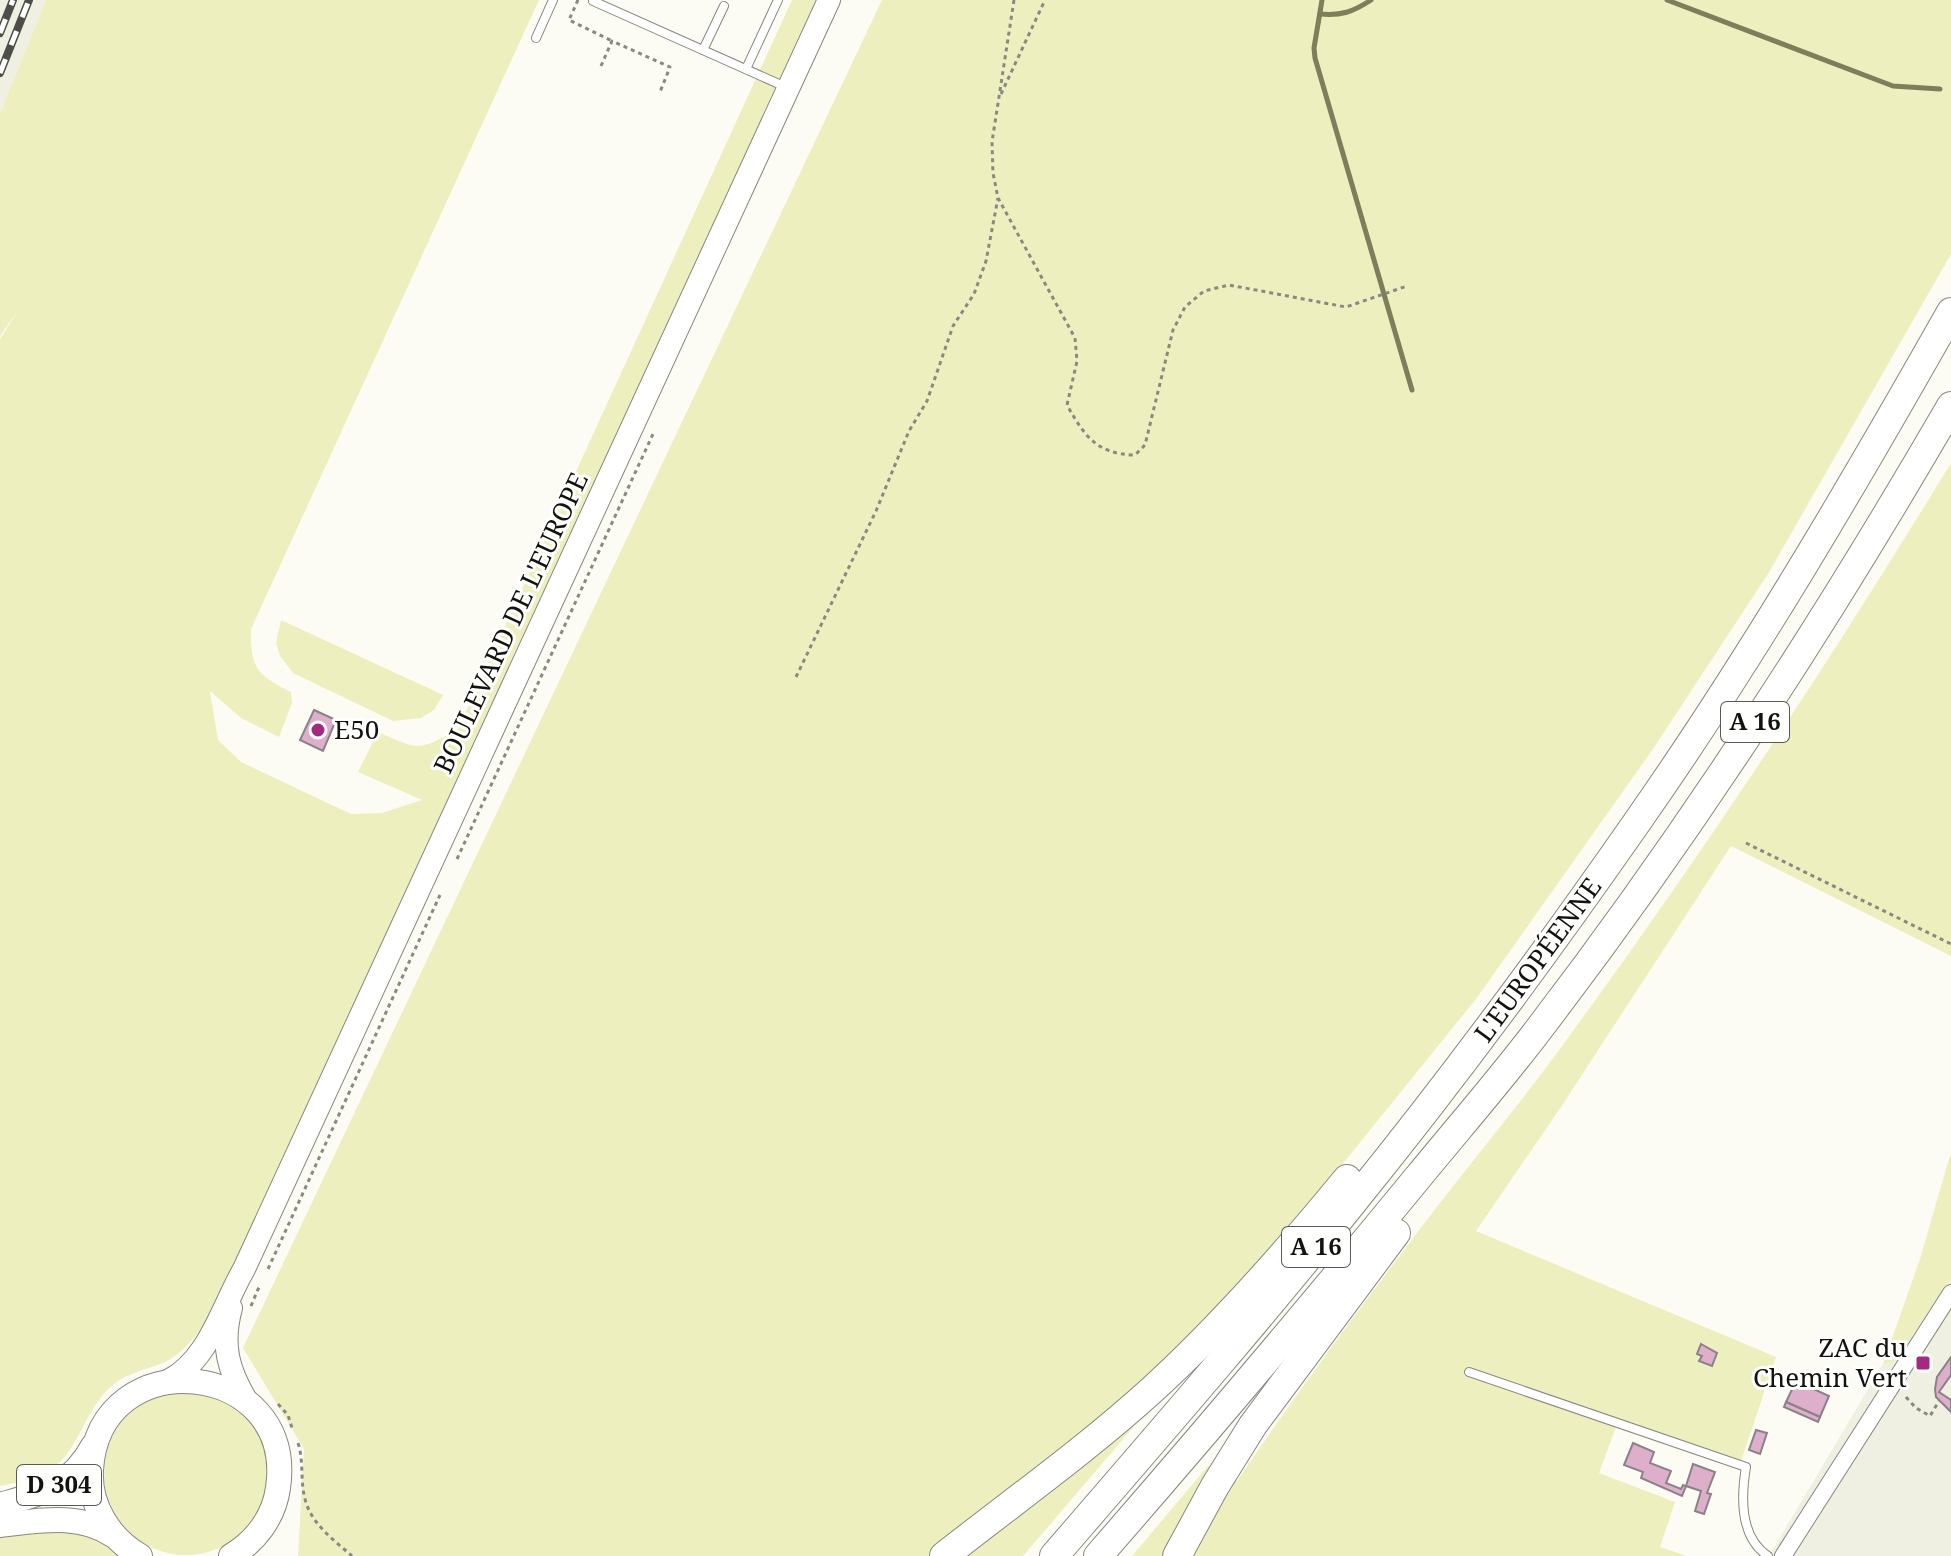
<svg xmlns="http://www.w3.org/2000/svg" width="1951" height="1556" font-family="'Noto Serif',serif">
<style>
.built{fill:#eff0e2}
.green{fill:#eeefbe}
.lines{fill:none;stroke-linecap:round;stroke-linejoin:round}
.stream{stroke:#7d7e5b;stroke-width:5}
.building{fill:#deafca;stroke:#898286;stroke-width:2}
.service-casing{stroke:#868780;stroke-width:10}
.minor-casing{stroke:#868780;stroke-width:18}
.secondary-casing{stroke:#868780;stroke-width:24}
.primary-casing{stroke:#868780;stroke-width:26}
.motorway-casing{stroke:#868780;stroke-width:30}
.path{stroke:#888983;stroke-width:3;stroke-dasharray:4 4;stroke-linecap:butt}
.service{stroke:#fff;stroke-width:8}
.minor{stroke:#fff;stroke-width:16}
.secondary{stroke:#fff;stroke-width:22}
.primary{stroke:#fff;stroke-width:24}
.motorway{stroke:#fff;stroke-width:28}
.rail-casing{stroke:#4d4e49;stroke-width:8}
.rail{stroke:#fffffe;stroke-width:5;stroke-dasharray:15;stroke-linecap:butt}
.poi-dot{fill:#a42a80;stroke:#fffffe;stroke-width:3}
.labels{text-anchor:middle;stroke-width:6;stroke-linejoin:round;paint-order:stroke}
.shield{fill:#fffffe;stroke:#595a57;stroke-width:2}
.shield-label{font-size:24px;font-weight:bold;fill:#121310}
.street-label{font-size:26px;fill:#121310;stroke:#fffffe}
.poi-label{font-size:26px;fill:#121310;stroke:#fffffe;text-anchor:start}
</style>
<rect width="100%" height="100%" fill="#fcfcf4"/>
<g class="built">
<polygon points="0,0 46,0 0,113"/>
<polygon points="1951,1279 1951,1556 1769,1556 1883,1364 1894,1362"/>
</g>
<g class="green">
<path d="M 46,0 L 539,0 L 251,629 C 250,668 257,675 291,692 L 292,703 L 279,737 L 241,718 L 210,691 L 218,740 L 241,762 L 351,814 L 382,813 L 422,800 L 358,772 L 378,732 C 420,750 417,752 458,729 L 792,0 L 819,0 L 212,1312 C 198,1333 184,1355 160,1364 C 144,1370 128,1373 114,1384 C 82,1409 80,1457 42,1475 C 30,1481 14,1483 0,1486 L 0,339 L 21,306 L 0,336 L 0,113 Z"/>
<polygon points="882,0 1951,0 1951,254 1768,574 1653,749 1476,999 1256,1271 1105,1418 928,1556 298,1556 304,1449 243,1348"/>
<path d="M 1951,463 L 1951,956 L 1731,846 L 1561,1107 L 1476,1231 L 1776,1357 L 1741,1461 L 1619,1419 L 1599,1473 L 1675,1502 L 1660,1547 L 1687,1556 L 1132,1556 L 1208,1466 L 1237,1481 C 1300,1388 1367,1298 1436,1208 C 1474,1159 1514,1111 1551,1061 C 1694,867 1826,668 1951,463 Z"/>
<polygon points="281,620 443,695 434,710 421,718 393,721 293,673 280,656 276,643"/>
<polygon points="1951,1152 1951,1279 1894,1362 1883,1364 1920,1259"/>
<polygon points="1172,1382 1023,1556 957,1556"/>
<circle cx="186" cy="1473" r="82"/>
<polygon points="0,1531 88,1531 121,1556 0,1556"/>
</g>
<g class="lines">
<g class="stream">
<polyline points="1322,0 1314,48 1315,58 1412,390"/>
<polyline points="1667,0 1893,86 1940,89"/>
<path d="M 1320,14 C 1341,16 1353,12 1371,0"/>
</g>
</g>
<g class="building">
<polygon points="314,710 336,720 323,751 300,740"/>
<polygon points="1701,1344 1717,1353 1712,1366 1699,1361 1702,1356 1697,1354"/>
<polygon points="1951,1357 1951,1375 1939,1392 1951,1400 1951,1412 1936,1397 1935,1389 1937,1377"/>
<polygon points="1796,1381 1829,1396 1820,1417 1786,1402"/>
<polygon points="1786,1402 1820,1417 1818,1422 1784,1407"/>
<polygon points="1756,1430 1767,1433 1760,1454 1749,1450"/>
<polygon points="1633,1443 1654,1452 1650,1463 1671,1471 1666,1483 1681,1489 1683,1485 1686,1486 1682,1496 1641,1478 1643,1472 1624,1465"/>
<polygon points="1693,1464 1715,1472 1707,1493 1711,1494 1704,1514 1695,1511 1701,1491 1686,1486"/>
</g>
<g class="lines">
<g class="service-casing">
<g id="service">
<polyline points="593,1 788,88"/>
<polyline points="536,38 553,0"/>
<polyline points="703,50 724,6"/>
<polyline points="746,69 778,0"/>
<path d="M 1469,1372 L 1746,1467 C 1741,1497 1739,1537 1768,1556"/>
</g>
</g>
<g class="minor-casing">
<polyline id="minor" points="1783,1556 1951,1293"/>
</g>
<g class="secondary-casing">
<g id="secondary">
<path d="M 231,1308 C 221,1345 228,1371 248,1403"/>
<path d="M 168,1381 C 209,1360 222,1307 244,1269 L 829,0"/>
</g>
</g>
<g class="primary-casing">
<g id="primary">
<path d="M 0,1505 C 42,1493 71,1487 93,1446"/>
<path d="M 0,1525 C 38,1521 80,1512 114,1536"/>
<path d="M 140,1556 C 109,1538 89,1505 91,1470 C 99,1339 297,1359 278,1488 C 274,1517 256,1541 231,1556"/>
</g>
</g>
<g class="motorway-casing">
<g id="motorway">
<path d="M 944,1556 C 1014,1501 1087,1449 1153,1389 C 1223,1325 1287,1252 1347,1179"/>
<path d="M 1054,1556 C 1155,1439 1256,1323 1353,1202 C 1452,1080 1545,954 1635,825 C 1750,661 1852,487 1951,312"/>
<path d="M 1098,1556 C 1207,1431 1314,1304 1419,1176 C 1460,1126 1503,1077 1542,1025 C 1692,829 1827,620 1951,406"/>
<polyline points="1177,1556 1215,1486 1253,1425 1396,1233"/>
</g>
</g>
<g class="path">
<polyline points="578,0 569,20 612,41"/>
<path d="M 1014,0 L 992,142 L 993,173 L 998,198 L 1075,338 L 1077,361 L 1067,405 C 1085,437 1097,454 1135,455 L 1145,445 L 1173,330 L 1185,307 L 1204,291 L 1229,285 L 1346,307 L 1407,286"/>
<polyline points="601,66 612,41 670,67 660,92"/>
<polyline points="1001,94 1045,0"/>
<polyline points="796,677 876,511 909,431 927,401 953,326 974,294 986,261 998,198"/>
<polyline points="1746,843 1951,944"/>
<polyline points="457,859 653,434"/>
<polyline points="268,1269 440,895"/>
<polyline points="251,1306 259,1287"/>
<polyline points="1906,1397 1916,1408 1930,1416 1939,1401"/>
<polyline points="278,1404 288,1415 292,1428"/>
<path d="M 298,1443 C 304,1461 300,1481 305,1499 C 311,1524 334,1540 352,1556"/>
</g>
<use href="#service" class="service"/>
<use href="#minor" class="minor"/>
<use href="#secondary" class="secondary"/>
<use href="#primary" class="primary"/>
<use href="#motorway" class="motorway"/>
<g class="rail-casing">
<g id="rail">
<polyline points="0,33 13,0"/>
<polyline points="0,73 29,0"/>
</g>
</g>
<use href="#rail" class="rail"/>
</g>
<g class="poi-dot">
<circle cx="318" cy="730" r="8"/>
<rect x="1915" y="1355" width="16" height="16" rx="4"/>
</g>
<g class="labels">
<g class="shield">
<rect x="1721" y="702" width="68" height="40" rx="6"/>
<rect x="1282" y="1227" width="68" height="40" rx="6"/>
<rect x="17" y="1465" width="84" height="40" rx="6"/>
</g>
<g class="shield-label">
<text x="1755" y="730">A 16</text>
<text x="1316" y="1255">A 16</text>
<text x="59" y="1493">D 304</text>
</g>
<g class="street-label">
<text transform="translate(511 623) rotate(-65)" y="9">BOULEVARD DE L'EUROPE</text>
<text transform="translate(1538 960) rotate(-54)" y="9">L'EUROPÉENNE</text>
</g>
<g class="poi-label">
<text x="334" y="739">E50</text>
<text x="1907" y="1357" text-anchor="end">ZAC du<tspan x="1907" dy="30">Chemin Vert</tspan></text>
</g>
</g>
</svg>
